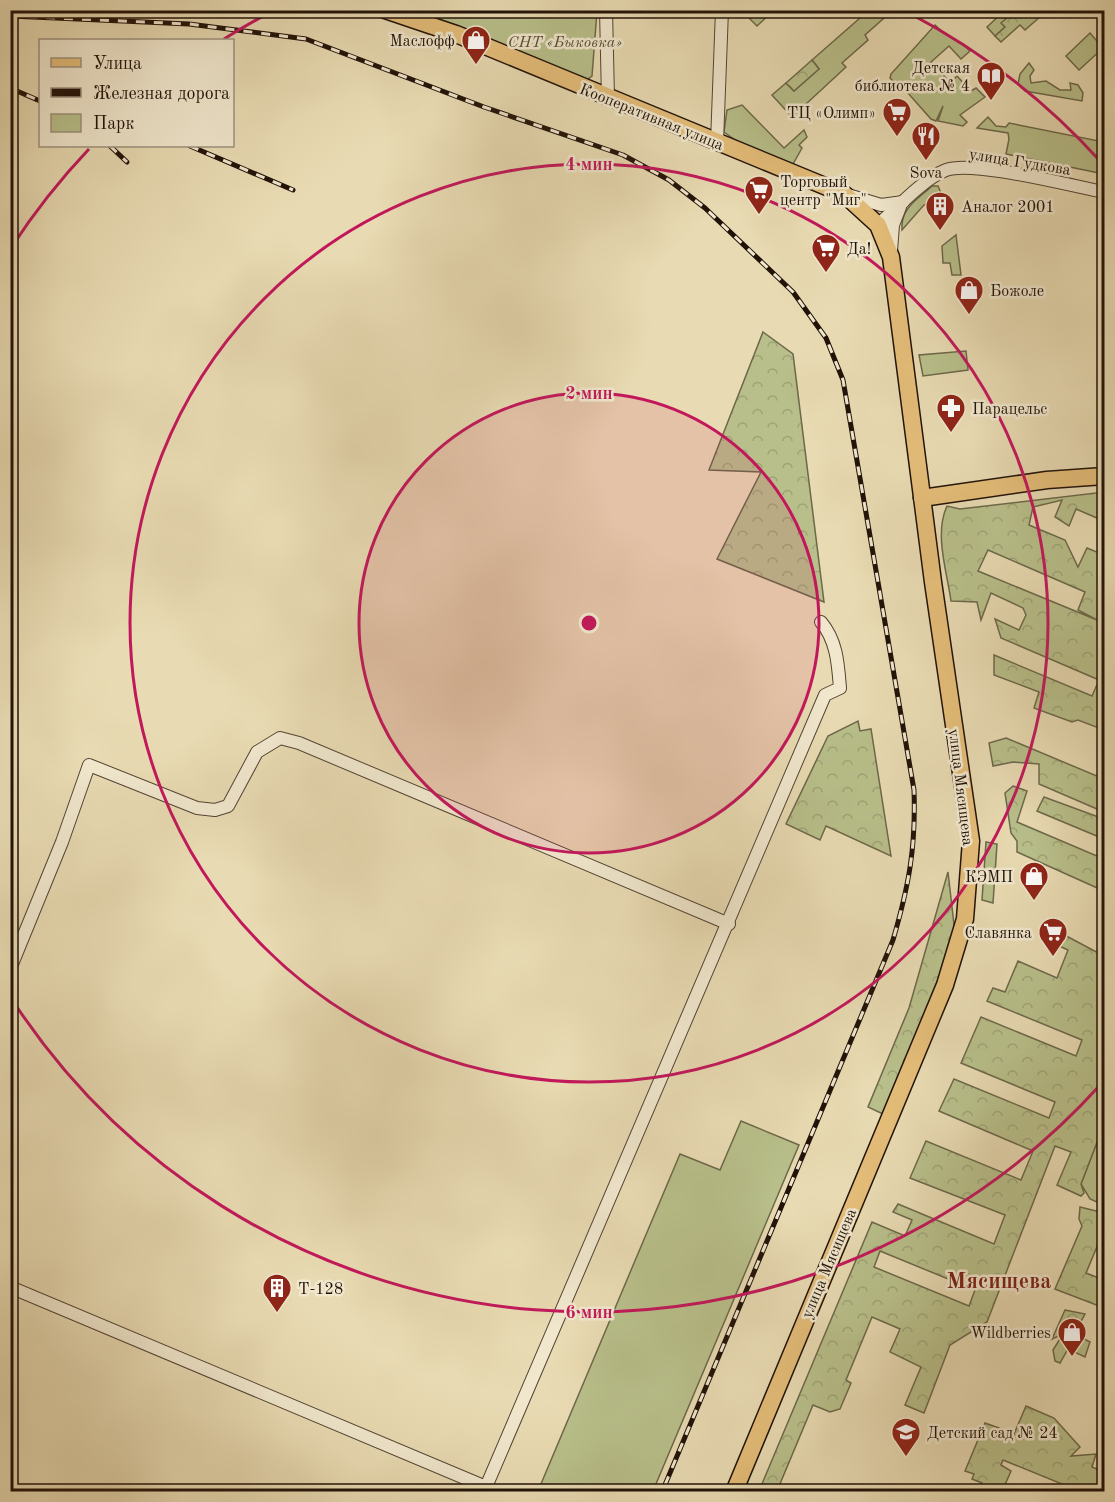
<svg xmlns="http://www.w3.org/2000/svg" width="1115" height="1502" font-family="'Old Standard TT',serif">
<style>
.green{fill:#b8bf8a;stroke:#6c684a;stroke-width:1.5}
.forest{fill:url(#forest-crowns);stroke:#6c684a;stroke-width:1.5;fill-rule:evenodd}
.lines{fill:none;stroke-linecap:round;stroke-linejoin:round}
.minor-casing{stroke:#534433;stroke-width:14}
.major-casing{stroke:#211209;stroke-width:19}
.minor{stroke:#f0e7cd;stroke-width:12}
.major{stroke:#e4bd79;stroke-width:16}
.rail-casing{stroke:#211209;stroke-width:5}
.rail{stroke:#f0e7cd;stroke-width:3;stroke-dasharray:9;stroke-linecap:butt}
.ring{fill:none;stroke:#c2185b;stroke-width:3}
.labels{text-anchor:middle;stroke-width:5;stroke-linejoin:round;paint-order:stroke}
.poi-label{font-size:16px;fill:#211209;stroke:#f0e7cd;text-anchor:start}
.park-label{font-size:16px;font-style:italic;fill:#564f36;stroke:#f0e7cd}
.street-label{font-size:16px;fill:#211209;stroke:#f0e7cd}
.district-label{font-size:22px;font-weight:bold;fill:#7a1f14;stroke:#f0e7cd}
.centre{fill:#c2185b;stroke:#f0e7cd;stroke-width:3}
.ring-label{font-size:18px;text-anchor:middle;font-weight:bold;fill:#c2185b;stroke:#f0e7cd;stroke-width:5;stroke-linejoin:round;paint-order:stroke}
</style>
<defs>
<pattern id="forest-crowns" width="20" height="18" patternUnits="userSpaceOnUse" patternTransform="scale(1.5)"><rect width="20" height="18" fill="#b8bf8a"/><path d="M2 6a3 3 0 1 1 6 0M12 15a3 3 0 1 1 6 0" fill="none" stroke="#9ea376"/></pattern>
</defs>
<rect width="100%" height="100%" fill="#e8dab2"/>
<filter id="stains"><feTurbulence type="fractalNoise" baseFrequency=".00333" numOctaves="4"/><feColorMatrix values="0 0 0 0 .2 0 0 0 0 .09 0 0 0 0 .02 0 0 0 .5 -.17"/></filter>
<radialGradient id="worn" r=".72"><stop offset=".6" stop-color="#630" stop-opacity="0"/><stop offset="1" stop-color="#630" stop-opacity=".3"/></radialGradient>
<g class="green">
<polygon points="416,11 597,11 592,76 584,82 469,30"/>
<polygon points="868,11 892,11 865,35 868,40 842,63 846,67 792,117 772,95 786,83 794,91 819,69 812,60"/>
<polygon points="1004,11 1015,11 1002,23 1005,27 995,36 987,27"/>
<path d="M 935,25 C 946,37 959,39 970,51 L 961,59 L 949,46 L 931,62 L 947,79 L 942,85 L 949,92 L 949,84 L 957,76 L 971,91 L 976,88 L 985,97 L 960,115 L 967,122 L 963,126 L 938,121 L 943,106 L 936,121 L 931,119 L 900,84 L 897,85 L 890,78 L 891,74 Z"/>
<polygon points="1090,33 1103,48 1079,70 1066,56"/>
<polygon points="1029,63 1034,70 1030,76 1031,83 1046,81 1060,90 1071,90 1070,83 1078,85 1083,93 1082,101 1025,91 1018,84 1020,74"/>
<polygon points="742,105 784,148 804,130 807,137 799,145 802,148 793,164 738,142 724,132 727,110"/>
<polygon points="988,117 996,126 1006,127 1009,123 1104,142 1104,174 1006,154 1009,139 1008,133 977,128"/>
<path d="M 932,186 L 938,186 L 941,193 L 923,206 L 902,230 C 900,208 918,199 932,186 Z"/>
<polygon points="956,235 961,275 952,275 950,263 943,263 942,246"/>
<polygon points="966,351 968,370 923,376 919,355"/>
<polygon points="986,842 997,844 993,903 982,900"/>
<polygon points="741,1121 799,1145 653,1491 538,1491 680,1154 720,1170"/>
<polygon points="1104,1124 1104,1205 1090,1199 1081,1184"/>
<polygon points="1063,1334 1074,1334 1090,1342 1085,1357 1068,1349 1060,1363 1055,1361 1053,1350"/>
</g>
<g class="forest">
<polygon points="746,11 746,10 773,11 757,26 746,15"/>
<polygon points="1015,11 1040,11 1041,16 1025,30 1020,25 1001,42 995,36 1005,27 1001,23"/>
<polygon points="812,60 819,69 794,91 786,83"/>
<polygon points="763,332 793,354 824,602 717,559 761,472 709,470"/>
<path d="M 1104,492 L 1104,521 L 1076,509 L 1069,526 L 1055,517 L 1062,500 L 1033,507 L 1029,525 L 1065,540 L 1078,567 L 1087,548 L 1104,555 L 1104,730 L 1078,720 L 1072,722 L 1034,708 L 1039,692 L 994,675 L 994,655 L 1092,696 L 1099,680 L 1001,638 L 995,619 L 1019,630 L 1026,615 L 1023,608 L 991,593 L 981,620 L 977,602 L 951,601 C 947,572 934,534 947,506 L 960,509 ZM 988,550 L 1085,592 L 1078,610 L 1097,620 L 978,571 Z"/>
<polygon points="858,721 860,731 871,729 891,856 826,826 820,840 786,824 828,736"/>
<polygon points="1006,738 1104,779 1104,812 1039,784 1039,764 1013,762 993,766 989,743"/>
<polygon points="1013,786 1027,791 1017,822 1104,859 1104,891 1017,852 1017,841 1011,833 1005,793"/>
<polygon points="1044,797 1104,819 1104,839 1037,811"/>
<polygon points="948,872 957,951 889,1117 868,1107 909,1008"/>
<path d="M 1057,931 L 1104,956 L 1104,1124 L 1081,1184 L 1084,1193 L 1081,1196 L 1057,1185 L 1071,1152 L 1055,1146 L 987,1322 L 950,1345 L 924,1413 L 905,1405 L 921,1367 L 890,1352 L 900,1329 L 872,1317 L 846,1380 L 851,1383 L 840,1409 L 830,1412 L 813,1405 L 777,1491 L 759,1491 L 872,1222 L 905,1236 L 912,1220 L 893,1212 L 898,1204 L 994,1244 L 1005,1215 L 910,1178 L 926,1141 L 1021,1180 L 1033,1151 L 939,1111 L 954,1079 L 1049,1118 L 1055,1102 L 961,1063 L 981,1017 L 1076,1056 L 1082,1040 L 987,1001 L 993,988 L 1005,992 L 1018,961 L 1057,978 L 1068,950 L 1048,941 L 1043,936 ZM 880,1251 L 975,1290 L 969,1306 L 874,1267 Z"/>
<polygon points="1080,1207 1100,1212 1104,1209 1104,1230 1086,1273 1104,1280 1104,1308 1055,1289 1082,1226 1079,1219"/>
<polygon points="1065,1310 1085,1314 1074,1334 1063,1334 1052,1339"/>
<polygon points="1026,1406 1054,1418 1080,1447 1071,1456 1096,1454 1092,1467 1104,1472 1104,1491 1079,1491 1003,1460 1001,1465 1011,1471 1004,1487 1015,1491 978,1491 982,1483 972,1479 974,1474 965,1471 985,1423 1013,1433 1011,1441"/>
</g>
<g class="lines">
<g class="minor-casing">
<g id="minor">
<polyline points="606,10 608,98"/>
<polyline points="717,142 722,10"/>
<polyline points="848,195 881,205 903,202"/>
<path d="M 878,225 C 897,208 923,179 946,170 C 973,160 1072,186 1104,192"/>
<polyline points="891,251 893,225 900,207"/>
<polyline points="10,969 62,842 89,765 197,808 215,810 228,806 257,752 280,738 299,743 729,924"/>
<path d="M 10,1287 L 486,1487 L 825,695 L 840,688 C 838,664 837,641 821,622"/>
</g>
</g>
<g class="major-casing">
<g id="major">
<polyline points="385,10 456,34 844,194 878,225 891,257 933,582 971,841 965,919 945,985 734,1492"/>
<polyline points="922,498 1047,480 1104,476"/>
</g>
</g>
<use href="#minor" class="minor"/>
<use href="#major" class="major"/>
<g class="rail-casing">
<g id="rail">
<path d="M 10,16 L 189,24 L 306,39 L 484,107 L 623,155 L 669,180 L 705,208 L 793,292 L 826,338 L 843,380 L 914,790 C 916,847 909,885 893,940 L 662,1492"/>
<polyline points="10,88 40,101"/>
<polyline points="110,146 127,162"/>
<polyline points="190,146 293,190"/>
</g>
</g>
<use href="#rail" class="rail"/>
</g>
<circle cx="589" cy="623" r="230" fill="#c2185b" fill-opacity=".12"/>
<g class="ring">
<circle cx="589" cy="623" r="230"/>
<circle cx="589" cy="623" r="459"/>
<path d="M1101 1084A689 689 0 0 1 11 998M11 248A689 689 0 0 1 89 149M224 39A689 689 0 0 1 271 12M907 12A689 689 0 0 1 1101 162"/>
</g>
<defs>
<g id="shop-pin" transform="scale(1.5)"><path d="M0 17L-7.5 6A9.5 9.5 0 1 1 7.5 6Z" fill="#8f2418" stroke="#f0e7cd"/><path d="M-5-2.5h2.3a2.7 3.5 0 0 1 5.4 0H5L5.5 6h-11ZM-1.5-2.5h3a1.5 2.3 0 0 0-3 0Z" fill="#fff"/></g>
<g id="library-pin" transform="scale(1.5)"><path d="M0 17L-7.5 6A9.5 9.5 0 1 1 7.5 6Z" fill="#8f2418" stroke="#f0e7cd"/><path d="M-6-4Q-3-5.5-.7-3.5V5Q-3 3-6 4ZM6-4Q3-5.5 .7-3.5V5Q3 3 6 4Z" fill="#fff"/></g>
<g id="supermarket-pin" transform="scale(1.5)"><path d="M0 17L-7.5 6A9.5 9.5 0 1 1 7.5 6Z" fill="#8f2418" stroke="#f0e7cd"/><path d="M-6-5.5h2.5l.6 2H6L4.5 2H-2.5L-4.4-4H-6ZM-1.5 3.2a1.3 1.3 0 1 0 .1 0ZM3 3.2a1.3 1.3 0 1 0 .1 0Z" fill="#fff"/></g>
<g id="restaurant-pin" transform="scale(1.5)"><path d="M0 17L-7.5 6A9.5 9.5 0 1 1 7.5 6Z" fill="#8f2418" stroke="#f0e7cd"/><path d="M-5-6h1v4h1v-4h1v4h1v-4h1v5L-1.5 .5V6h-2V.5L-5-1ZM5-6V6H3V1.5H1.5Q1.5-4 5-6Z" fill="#fff"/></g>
<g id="building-pin" transform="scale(1.5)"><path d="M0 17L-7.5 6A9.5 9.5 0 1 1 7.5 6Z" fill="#8f2418" stroke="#f0e7cd"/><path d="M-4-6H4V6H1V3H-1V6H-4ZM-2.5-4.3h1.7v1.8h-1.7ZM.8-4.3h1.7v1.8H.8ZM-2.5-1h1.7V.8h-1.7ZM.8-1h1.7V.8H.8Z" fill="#fff"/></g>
<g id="pharmacy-pin" transform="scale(1.5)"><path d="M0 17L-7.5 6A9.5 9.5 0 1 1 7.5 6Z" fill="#8f2418" stroke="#f0e7cd"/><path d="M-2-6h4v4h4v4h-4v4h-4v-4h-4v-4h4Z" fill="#fff"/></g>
<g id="school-pin" transform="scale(1.5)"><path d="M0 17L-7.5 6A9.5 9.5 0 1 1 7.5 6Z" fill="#8f2418" stroke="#f0e7cd"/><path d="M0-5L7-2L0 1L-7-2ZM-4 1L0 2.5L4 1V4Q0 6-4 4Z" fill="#fff"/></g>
</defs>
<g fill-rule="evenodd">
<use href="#shop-pin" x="476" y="40"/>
<use href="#library-pin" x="991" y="76"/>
<use href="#supermarket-pin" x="897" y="112"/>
<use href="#restaurant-pin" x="926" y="136"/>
<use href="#supermarket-pin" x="759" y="190"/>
<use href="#building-pin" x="940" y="206"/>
<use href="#supermarket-pin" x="826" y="248"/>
<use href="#shop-pin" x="969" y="290"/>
<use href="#pharmacy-pin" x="951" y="408"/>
<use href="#shop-pin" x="1034" y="876"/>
<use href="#supermarket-pin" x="1053" y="932"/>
<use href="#building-pin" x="277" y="1288"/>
<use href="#shop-pin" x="1072" y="1332"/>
<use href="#school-pin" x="906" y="1432"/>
</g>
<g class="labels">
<g class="poi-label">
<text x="455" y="46" text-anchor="end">Маслофф</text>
<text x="970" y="73" text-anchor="end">Детская<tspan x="970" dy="18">библиотека № 4</tspan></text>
<text x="876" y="118" text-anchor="end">ТЦ «Олимп»</text>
<text x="926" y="178" text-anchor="middle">Sova</text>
<text x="780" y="187">Торговый<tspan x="780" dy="18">центр "Миг"</tspan></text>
<text x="961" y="212">Аналог 2001</text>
<text x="847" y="254">Да!</text>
<text x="990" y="296">Божоле</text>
<text x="972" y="414">Парацельс</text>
<text x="1013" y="882" text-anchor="end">КЭМП</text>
<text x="1032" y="938" text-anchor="end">Славянка</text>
<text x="298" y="1294">Т-128</text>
<text x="1051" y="1338" text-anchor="end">Wildberries</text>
<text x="927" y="1438">Детский сад № 24</text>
</g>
<g class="park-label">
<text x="565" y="47">СНТ «Быковка»</text>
</g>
<g class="street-label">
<text transform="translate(652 116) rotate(22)" y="6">Кооперативная улица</text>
<text transform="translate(1020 161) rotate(9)" y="6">улица Гудкова</text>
<text transform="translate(962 787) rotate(83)" y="6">улица Мясищева</text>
<text transform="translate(828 1263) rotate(-67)" y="6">улица Мясищева</text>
</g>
<g class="district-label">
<text x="999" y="1288">Мясищева</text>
</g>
</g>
<circle cx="589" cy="623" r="9" class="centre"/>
<g class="ring-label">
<text x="589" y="170">4 мин</text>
<text x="589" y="399">2 мин</text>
<text x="589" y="1318">6 мин</text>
</g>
<rect width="1115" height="1502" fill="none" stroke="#e8dab2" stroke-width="36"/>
<rect x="12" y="12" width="1091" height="1478" fill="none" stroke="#211209" stroke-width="3"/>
<rect x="18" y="18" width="1079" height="1466" fill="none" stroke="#211209" stroke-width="1.5"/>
<rect x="39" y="39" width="195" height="108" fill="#f0e7cd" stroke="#9d927f" stroke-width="1.5"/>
<rect x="51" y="58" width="30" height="9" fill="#e4bd79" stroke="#9d927f" stroke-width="1.5"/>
<text x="93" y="69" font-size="18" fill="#211209">Улица</text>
<rect x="51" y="88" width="30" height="9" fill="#211209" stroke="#9d927f" stroke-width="1.5"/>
<text x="93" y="99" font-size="18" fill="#211209">Железная дорога</text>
<rect x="51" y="114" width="30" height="18" fill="#b8bf8a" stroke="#9d927f" stroke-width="1.5"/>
<text x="93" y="129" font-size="18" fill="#211209">Парк</text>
<rect width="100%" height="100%" filter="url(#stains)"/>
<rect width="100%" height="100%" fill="url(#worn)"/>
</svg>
